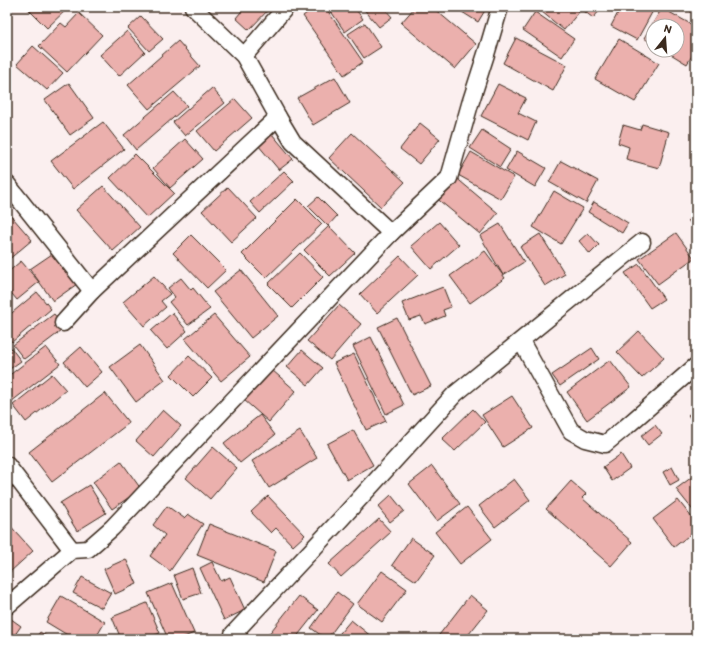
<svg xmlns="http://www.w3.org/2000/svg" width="703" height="646" font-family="Itim,sans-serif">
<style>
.building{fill:#ebb0ad;stroke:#3b2a1e}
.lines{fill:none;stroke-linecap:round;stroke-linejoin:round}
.minor-casing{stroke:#3b2a1e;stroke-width:19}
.minor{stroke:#fff;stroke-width:16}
</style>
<rect width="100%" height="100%" fill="#fbefef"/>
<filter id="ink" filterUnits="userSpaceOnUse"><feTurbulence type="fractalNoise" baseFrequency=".025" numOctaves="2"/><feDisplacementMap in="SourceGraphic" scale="8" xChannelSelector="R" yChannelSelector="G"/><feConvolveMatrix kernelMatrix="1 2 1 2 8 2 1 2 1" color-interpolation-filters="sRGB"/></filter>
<g filter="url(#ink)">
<g class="building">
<polygon points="26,7 69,7 47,28"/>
<polygon points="245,7 271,7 249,30 236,18"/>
<polygon points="315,7 325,7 363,62 344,75 303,16"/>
<polygon points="328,7 354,7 363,19 345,32"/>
<polygon points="362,7 387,7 385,9 392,17 379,27"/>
<polygon points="415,7 432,7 476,44 455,69 401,23"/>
<polygon points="454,7 487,7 478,22"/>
<polygon points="536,7 573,7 579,12 564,30"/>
<polygon points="579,7 603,7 593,18"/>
<polygon points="621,7 655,7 637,40 611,26"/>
<polygon points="662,8 696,27 696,49 687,64 664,50 677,50 677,26 653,26 653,44 644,38"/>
<polygon points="535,12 574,39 562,57 523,30"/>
<polygon points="79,13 102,35 67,72 39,46 61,23 66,27"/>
<polygon points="141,16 163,39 149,51 128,28"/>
<polygon points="365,23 381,47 364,58 348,34"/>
<polygon points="127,31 145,52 119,76 100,55"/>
<polygon points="516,38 567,65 553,91 503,63"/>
<polygon points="619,39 659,63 635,102 595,79"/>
<polygon points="178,41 200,66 149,109 128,85"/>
<polygon points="33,46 63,73 47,90 17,64"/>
<polygon points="335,77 350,103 313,125 297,98"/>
<polygon points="69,83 94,118 70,135 45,100"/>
<polygon points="498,84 526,98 518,113 536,122 528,140 481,116"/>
<polygon points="212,88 225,103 185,136 173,122"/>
<polygon points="174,92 187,106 136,150 124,135"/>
<polygon points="235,99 252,118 214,151 197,131"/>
<polygon points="103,122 124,149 73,189 51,161"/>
<polygon points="420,123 440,139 419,164 400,149"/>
<polygon points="642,124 669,132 659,168 626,159 629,147 618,143 623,125 640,130"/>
<polygon points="482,130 511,149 500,167 470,148"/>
<polygon points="352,133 405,182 381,207 329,158"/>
<polygon points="272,134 293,159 279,170 258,145"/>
<polygon points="185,139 203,159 170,188 153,168"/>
<polygon points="517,151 546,168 535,187 506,170"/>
<polygon points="471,152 514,177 501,199 458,175"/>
<polygon points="135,154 174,193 147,218 110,178"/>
<polygon points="561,161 598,181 586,203 549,182"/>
<polygon points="284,171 294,181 260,213 250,202"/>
<polygon points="454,176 498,213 480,234 435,197"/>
<polygon points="103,186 140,227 113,251 76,210"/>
<polygon points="228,187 257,218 231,242 202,211"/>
<polygon points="554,191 583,208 561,244 533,227"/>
<polygon points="318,197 337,216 328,226 308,206"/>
<polygon points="297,199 322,224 266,278 242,254"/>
<polygon points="594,202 628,223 622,233 588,212"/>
<polygon points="7,211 32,240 7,261"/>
<polygon points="696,215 696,231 688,220"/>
<polygon points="439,222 459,245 431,269 411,246"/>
<polygon points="500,224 524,262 503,275 480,236"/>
<polygon points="329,226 355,253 330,276 304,250"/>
<polygon points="588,233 599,245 590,254 579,241"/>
<polygon points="676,233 694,258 658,284 639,259"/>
<polygon points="540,234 565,274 545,286 520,247"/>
<polygon points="191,235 226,270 207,288 173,253"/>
<polygon points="485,251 505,278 470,303 450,276"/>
<polygon points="55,252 77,284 53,301 30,269"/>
<polygon points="300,253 323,277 292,308 268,284"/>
<polygon points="400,256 418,275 377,313 360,294"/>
<polygon points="21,261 39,282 17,300 7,288 7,273"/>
<polygon points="639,264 664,299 650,308 625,273"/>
<polygon points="241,270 278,316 251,338 213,292"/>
<polygon points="154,276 170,294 161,301 166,307 144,326 123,302"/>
<polygon points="181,278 191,290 193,288 210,309 188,325 169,302 175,297 168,288"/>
<polygon points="443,287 451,307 443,310 445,316 425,324 421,316 409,320 402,303"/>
<polygon points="37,292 51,309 12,342 7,336 7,317"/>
<polygon points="339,305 361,324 330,360 307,341"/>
<polygon points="172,313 187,331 167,349 151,331"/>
<polygon points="54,314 65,328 24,359 13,345"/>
<polygon points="214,315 250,357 221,381 185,339"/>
<polygon points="397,318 431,386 412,395 378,327"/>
<polygon points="639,331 664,358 642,378 617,352"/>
<polygon points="371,337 404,405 386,414 353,346"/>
<polygon points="140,345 165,380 136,402 110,367"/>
<polygon points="46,347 60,364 7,405 7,377"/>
<polygon points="81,347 102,372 85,387 64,362"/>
<polygon points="11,348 21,361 7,371 7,350"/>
<polygon points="592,348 599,359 560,386 552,375"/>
<polygon points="302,350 323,368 308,385 287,367"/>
<polygon points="354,354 386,421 366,430 334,363"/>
<polygon points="189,356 212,378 193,397 171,375"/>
<polygon points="610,360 631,387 587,420 567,392"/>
<polygon points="272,370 296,391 269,422 244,400"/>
<polygon points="52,374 66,390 26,422 13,405"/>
<polygon points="105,393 129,423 52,482 29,452"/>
<polygon points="512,396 533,428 503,447 482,415"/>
<polygon points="473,409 485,422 455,451 442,439"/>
<polygon points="696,409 696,425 688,415"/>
<polygon points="163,410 181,426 154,457 136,441"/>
<polygon points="260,415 275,435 240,463 224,443"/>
<polygon points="655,425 662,434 648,445 641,436"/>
<polygon points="353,430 373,465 347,480 327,444"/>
<polygon points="300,431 317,458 269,488 252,461"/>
<polygon points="213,447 237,468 210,499 186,478"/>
<polygon points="621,454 630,468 612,481 603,467"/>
<polygon points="121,461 141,489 112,509 93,482"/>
<polygon points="432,466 460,504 437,521 409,484"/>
<polygon points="672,467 679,480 670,485 663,472"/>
<polygon points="692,477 696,482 696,514 676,489"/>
<polygon points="514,479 530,500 495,527 479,506"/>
<polygon points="571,481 586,494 582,498 632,542 611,566 546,509"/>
<polygon points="89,485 106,513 77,531 60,503"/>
<polygon points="391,495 404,511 390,522 378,507"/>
<polygon points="268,496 305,535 293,546 276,528 271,533 251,512"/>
<polygon points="678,500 696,523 696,530 674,547 653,519"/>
<polygon points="167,506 184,518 188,514 203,524 170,571 150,556 165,535 153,525"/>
<polygon points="467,507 492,539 460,564 435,532"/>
<polygon points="379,519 391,532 341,577 329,564"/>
<polygon points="7,522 33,551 10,572 7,569"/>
<polygon points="209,524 276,551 264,582 197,555"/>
<polygon points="411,538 435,555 416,581 392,565"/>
<polygon points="126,559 137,584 115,594 104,569"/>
<polygon points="212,562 221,581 230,577 245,610 224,620 200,568"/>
<polygon points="192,568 201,593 183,599 174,575"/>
<polygon points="382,571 407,589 382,622 357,604"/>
<polygon points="82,577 111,593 102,608 73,593"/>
<polygon points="172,583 194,633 179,639 168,639 148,593"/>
<polygon points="337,592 353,604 327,639 326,639 311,628"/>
<polygon points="470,595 488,610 465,639 436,639"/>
<polygon points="61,596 105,622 95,639 74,639 46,622"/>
<polygon points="299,596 318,610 295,639 273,639 268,635"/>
<polygon points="147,603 160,633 145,639 121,639 112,617"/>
<polygon points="7,616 21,626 12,639 7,639"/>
<polygon points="351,620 372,637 370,639 335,639"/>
<polygon points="40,632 51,639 35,639"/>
</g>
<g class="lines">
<g class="minor-casing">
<g id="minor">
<polyline points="193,7 244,56 278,117 293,142 391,233"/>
<polyline points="244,56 286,7"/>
<polyline points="7,184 92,291"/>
<polyline points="63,323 92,291 278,117"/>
<polyline points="521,341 571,431 585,439 605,444 627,426 696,366"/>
<polyline points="7,465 72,550"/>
<polyline points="7,606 72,550 88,549 112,528 391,233 449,178 470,104 487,51 500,7"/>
<polyline points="240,639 233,634 340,520 455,394 642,242"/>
</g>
</g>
<use href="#minor" class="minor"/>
</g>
</g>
<rect width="703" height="646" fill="none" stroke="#fff" stroke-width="24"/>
<rect x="12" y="12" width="679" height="622" fill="none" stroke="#3b2a1e" stroke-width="1.5" filter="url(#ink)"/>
<g transform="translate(665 38) rotate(17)"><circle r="19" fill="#ffffff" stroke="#b1aaa5"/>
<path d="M0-3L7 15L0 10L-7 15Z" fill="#3b2a1e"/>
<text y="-6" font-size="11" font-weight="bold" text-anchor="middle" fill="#3b2a1e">N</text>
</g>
</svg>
